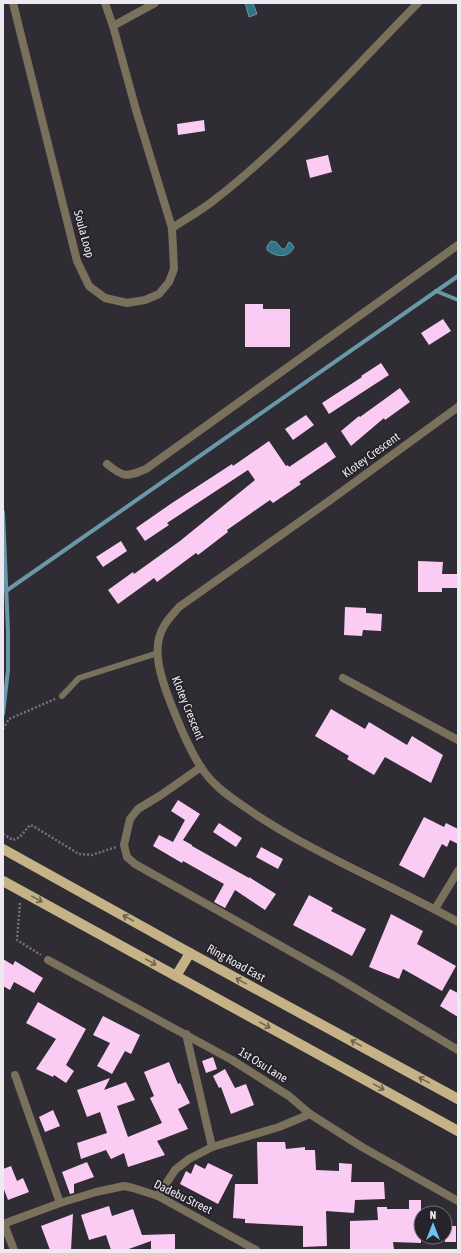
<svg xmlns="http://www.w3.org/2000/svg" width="461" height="1253" font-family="'Asap Condensed',sans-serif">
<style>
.water{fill:#317586;stroke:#6998a6}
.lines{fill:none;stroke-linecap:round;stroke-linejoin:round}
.stream{stroke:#6998a6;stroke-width:4}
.building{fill:#fbccf3}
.path{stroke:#747279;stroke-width:2.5;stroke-dasharray:2 2;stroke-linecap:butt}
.lane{stroke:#79715c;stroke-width:6}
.street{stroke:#79715c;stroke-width:8}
.primary{stroke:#c5b387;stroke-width:10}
.oneway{stroke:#6e6454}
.labels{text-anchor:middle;stroke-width:4;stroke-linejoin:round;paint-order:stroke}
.street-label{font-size:12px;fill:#eceaf0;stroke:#26232a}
</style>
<rect width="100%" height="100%" fill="#2f2c34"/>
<g class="water">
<polygon points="245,3 253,3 257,14 249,17"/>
<path d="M 271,241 L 276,242 L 282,249 L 285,249 L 289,242 L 291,243 L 294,247 C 289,259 275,257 267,250 L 267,246 Z"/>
</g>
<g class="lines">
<g class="stream">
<polyline points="436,291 458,300"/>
<polyline points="3,512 8,632 8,670 3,714"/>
<polyline points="6,591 458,276"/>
</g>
</g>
<g class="building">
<polygon points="204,120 205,131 178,135 177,124"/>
<polygon points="328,155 332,172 310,178 306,160"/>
<polygon points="245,304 263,304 263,309 290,309 290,347 245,347"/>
<polygon points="443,319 451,331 429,345 421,333"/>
<polygon points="381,363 389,375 329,414 322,403 362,377 361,376"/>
<polygon points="400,388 410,402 385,420 384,418 351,446 341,431 359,416 360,417"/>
<polygon points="306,415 314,425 293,440 285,429"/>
<polygon points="269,441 286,466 288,465 289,467 326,442 336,457 299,482 301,484 273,503 270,500 227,530 228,532 198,555 196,553 157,582 154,578 118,604 108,590 133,572 134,574 180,541 255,480 248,470 167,523 169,525 145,541 136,528 172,503 232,464 233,466"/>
<polygon points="121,541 127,551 103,567 96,557"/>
<polygon points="418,561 443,562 442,574 457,574 457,588 442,588 442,592 418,592"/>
<polygon points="345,607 366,608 366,613 382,614 381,631 363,630 362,636 344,635"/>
<polygon points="331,709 365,729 369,722 407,745 412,736 443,755 431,783 385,757 374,775 347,759 349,756 315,736"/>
<polygon points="178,800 200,814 183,840 192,845 192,846 249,878 249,877 276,894 265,910 235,890 225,908 214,902 224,884 183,861 182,863 153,846 159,835 173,842 185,820 171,811"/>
<polygon points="424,817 444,827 446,823 458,829 458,844 450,840 447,847 442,844 424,878 399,865"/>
<polygon points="219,823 242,838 236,847 213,832"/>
<polygon points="261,847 283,859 278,869 256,857"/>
<polygon points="309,895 333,908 331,911 366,929 352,956 293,925"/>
<polygon points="391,914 423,931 417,944 456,966 442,991 403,969 399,979 369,967"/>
<polygon points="3,959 13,965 15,961 43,978 34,993 14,982 10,990 3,986"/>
<polygon points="450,989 458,993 458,1017 440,1006"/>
<polygon points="38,1002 86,1029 66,1065 74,1071 66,1083 54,1075 53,1077 36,1069 56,1039 26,1023"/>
<polygon points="103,1016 140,1035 131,1054 125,1051 112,1074 97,1066 110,1043 93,1035"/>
<polygon points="213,1057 217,1069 206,1073 202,1061"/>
<polygon points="169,1062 178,1084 180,1083 190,1103 178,1109 188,1129 157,1141 165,1155 128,1167 124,1153 111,1159 106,1150 81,1159 77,1143 107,1133 100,1112 87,1117 77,1090 110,1078 104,1090 126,1082 135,1100 117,1106 128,1137 162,1123 150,1098 154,1096 144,1072"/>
<polygon points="225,1069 235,1088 246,1084 254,1105 231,1114 221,1087 219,1088 213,1076"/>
<polygon points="53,1110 60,1126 45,1132 39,1117"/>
<polygon points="257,1142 285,1142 286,1149 305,1147 305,1150 315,1150 316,1170 339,1171 339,1163 352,1164 351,1182 384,1182 385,1199 355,1200 354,1213 326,1211 327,1246 303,1247 303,1226 245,1223 245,1219 233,1218 235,1184 258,1184"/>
<polygon points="87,1162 94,1177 74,1184 74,1193 70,1194 62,1172"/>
<polygon points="208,1163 233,1175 218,1204 180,1184 186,1171 191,1174 195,1164 205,1169"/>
<polygon points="11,1166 17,1181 23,1178 29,1192 8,1200 3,1187 3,1169"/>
<polygon points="409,1200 421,1200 421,1243 393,1242 394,1250 350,1250 350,1221 378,1220 377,1207 387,1207 387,1209 409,1209"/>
<polygon points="109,1206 112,1216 133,1209 142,1235 175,1234 175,1250 151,1250 151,1241 126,1250 111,1250 106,1235 89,1240 81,1215"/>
<polygon points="73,1214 71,1250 50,1250 41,1226"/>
<rect x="445" y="1226" width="11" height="16"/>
</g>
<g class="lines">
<g class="path">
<polyline points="3,729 9,719 55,699"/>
<polyline points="3,834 13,840 20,837 30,825 33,826 79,854 92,855 116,847"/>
<polyline points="20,903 17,940 41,955"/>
</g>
<polyline class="lane" points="62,696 79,678 158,653"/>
<g class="street">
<polyline points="13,3 77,261 89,286 105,298 127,303 145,300 159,294 169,282 174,269 172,228 136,110 113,26 105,3"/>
<polyline points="113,26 155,3"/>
<path d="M 172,228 C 186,219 200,211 213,201 C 288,143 351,71 418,3"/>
<path d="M 458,407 L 329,501 L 179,607 C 174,613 168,619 164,626 C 150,649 162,681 171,704 C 179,724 189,750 201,767 C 214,788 235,800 255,814 C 319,856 391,885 458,922"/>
<path d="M 107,464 C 124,478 126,477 146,469 L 458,245"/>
<polyline points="343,678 458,740"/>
<polyline points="201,767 161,795 138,809 130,819 124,845 127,857 135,864 338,978 458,1050"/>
<polyline points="435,909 458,871"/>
<polyline points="48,960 232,1060 273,1086 289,1096 310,1114 362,1147 458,1201"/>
<polyline points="186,1034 212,1147"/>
<polyline points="15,1075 60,1203"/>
<polyline points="158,1196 175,1170 189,1159 212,1147 279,1127 310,1114"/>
<polyline points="3,1224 60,1203 96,1192 124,1186 133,1188 158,1196 256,1250"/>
<polyline points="4,1224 14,1250"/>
</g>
<g class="primary">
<polyline points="3,849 190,953 458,1099"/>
<polyline points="3,881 458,1131"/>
<polyline points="176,976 190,953"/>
</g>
</g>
<defs><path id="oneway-shaft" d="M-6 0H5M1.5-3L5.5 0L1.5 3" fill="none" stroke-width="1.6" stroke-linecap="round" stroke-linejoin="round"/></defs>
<g class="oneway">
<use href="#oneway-shaft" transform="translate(37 899) rotate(29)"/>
<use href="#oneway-shaft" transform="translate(128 918) rotate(-151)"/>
<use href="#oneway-shaft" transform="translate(151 962) rotate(29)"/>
<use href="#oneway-shaft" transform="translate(241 981) rotate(-151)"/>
<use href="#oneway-shaft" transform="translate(265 1025) rotate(29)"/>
<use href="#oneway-shaft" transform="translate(356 1043) rotate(-151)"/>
<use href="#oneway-shaft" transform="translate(424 1080) rotate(-151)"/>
<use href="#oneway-shaft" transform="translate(379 1087) rotate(29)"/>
</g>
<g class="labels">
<g class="street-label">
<text transform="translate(84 234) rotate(75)" y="4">Soula Loop</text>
<text transform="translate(371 455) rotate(-36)" y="4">Klotey Crescent</text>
<text transform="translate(188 708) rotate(68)" y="4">Klotey Crescent</text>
<text transform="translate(236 963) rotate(29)" y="4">Ring Road East</text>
<text transform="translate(263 1065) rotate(32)" y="4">1st Osu Lane</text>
<text transform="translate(183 1197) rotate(26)" y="4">Dadebu Street</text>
</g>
</g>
<rect width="461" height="1253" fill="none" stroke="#eceaf0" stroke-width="8"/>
<g transform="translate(433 1225)"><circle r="19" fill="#26232a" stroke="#757379"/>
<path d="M0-3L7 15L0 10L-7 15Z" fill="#6fc2f4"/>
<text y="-6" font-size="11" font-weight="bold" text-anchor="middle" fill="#eceaf0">N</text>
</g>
</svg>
